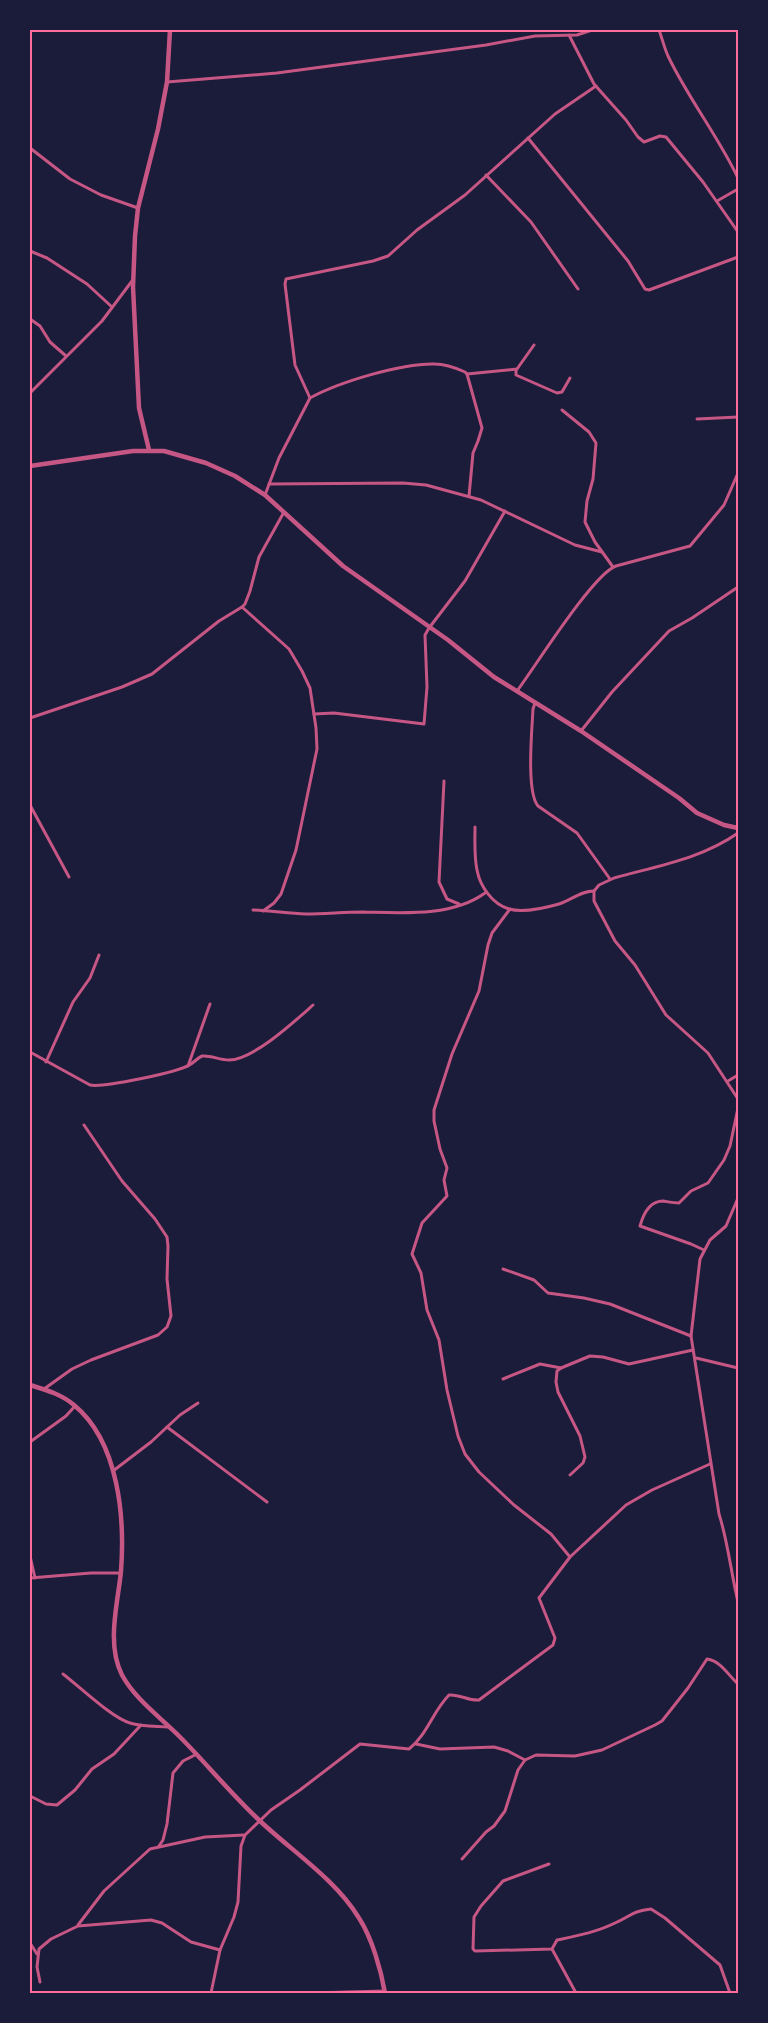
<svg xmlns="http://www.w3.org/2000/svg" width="768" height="2023" font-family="'Playfair Display',serif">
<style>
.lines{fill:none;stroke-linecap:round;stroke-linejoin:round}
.minor{stroke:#c65784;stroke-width:3}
.tertiary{stroke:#c65784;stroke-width:4.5}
.neatline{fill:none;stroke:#ff6b9d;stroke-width:2}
</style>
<rect width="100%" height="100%" fill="#1b1b3a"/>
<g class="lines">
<g class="minor">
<path d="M 659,30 C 662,38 664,47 668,56 C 688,98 718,136 738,178"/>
<polyline points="569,35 594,84 626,120 638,137 644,142 660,136 666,137 703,182 738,232"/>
<polyline points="167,82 277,73 486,45 535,36 577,35 592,30"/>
<polyline points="528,138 628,261 645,289 649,290 738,257"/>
<polyline points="30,148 70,179 101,195 138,208"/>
<polyline points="486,175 531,222 578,289"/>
<polyline points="717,201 738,189"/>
<polyline points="30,251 47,258 87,284 112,307"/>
<polyline points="30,319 40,326 50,342 66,356"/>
<polyline points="516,370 516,375 557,393 562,392 570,378"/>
<polyline points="467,374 517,369 534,345"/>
<polyline points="30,393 102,321 132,281"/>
<path d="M 310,398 C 339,382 402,363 435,364 C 445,364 456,368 465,372 L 467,374 L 482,428 L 478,441 L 473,453 L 469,496"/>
<polyline points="562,410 589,432 596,443 593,479 587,501 585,522 595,542 613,567"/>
<polyline points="697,419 738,417"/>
<polyline points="269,484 403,483 426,485 481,500 575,545 602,552"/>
<polyline points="265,495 279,458 310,398 295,365 285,284 286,279 373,261 388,256 417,230 465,195 555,114 596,86"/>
<polyline points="242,607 289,649 302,671 310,688 316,728 317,749 296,850 281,894 274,903 263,911"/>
<path d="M 517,691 C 535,667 593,574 616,566 L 690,546 L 724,505 L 738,473"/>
<path d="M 535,703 L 533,709 C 532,729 526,792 538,806 L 577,833 L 610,879"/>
<polyline points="314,714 334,713 424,724 427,687 425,635 429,628 465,581 505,511"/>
<polyline points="30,718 122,687 152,674 219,621 242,607 245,604 250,591 259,557 284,512"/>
<polyline points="581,731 612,692 669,631 692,618 738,587"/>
<polyline points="444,781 439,882 447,899 459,904"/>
<polyline points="30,805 69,877"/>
<path d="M 475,827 C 475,841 474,856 477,870 C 480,886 492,904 509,909 C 523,913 545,908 559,904 C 572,900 580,891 594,891"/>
<path d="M 738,833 C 701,859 657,866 614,878 L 599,885 L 594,891 L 594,901 L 615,941 L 635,965 L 666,1015 L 708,1053 L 738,1099"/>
<polyline points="510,909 492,933 488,945 479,991 452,1054 434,1110 434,1121 440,1149 447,1168 444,1180 447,1196 422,1223 412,1254 421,1273 427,1310 439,1340 447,1390 458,1436 465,1454 479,1472 514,1505 551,1534 570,1557"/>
<path d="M 253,910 C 271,911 288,913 306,914 C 325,914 344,912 363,912 C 403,913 452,917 485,893"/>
<path d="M 30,1052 L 90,1085 C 102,1088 179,1072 189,1065 C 194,1063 197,1058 202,1056 C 211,1055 219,1060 229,1060 C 253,1060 295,1021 313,1005"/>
<polyline points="46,1062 73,1002 90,978 99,955"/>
<polyline points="188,1066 210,1004"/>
<polyline points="728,1081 738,1075"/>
<path d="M 738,1198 L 726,1226 L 710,1240 L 700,1259 L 691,1336 L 719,1514 C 728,1542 731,1573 738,1602"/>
<path d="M 704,1250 L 691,1244 L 640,1226 C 643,1215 649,1201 663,1201 C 669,1202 673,1203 679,1203 L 691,1191 L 708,1183 L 724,1160 L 730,1146 L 738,1108"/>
<polyline points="503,1269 534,1280 548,1293 584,1298 610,1304 691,1336"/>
<polyline points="696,1358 738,1368"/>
<polyline points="503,1379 540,1364 561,1368"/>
<polyline points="44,1389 72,1369 91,1360 158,1335 167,1327 171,1316 167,1279 168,1246 167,1237 155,1219 122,1181 84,1125"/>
<polyline points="167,1427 267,1502"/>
<polyline points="30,1442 66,1416 75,1406"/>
<polyline points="113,1471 151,1442 180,1415 198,1403"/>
<polyline points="570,1475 583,1463 585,1457 580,1436 558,1392 556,1382 557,1371 561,1368 590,1356 603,1357 629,1364 693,1350"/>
<polyline points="30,1556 35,1578"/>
<polyline points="30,1578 91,1573 120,1573"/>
<path d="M 63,1674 C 80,1687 112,1718 130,1723 C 142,1727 157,1726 169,1727"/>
<path d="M 416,1744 L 440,1749 L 494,1747 L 508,1751 L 525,1760 L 536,1755 L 575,1756 L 602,1750 L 655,1725 L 662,1721 L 688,1688 L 707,1659 C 721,1661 728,1675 738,1684"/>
<polyline points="30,1796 46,1804 57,1805 75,1790 92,1769 114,1754 141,1725"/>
<polyline points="159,1846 163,1840 167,1824 173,1773 183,1761 197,1754"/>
<polyline points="462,1859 486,1832 494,1826 505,1811 518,1770 525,1760"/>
<path d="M 549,1864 L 503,1881 L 481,1906 L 474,1917 L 473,1949 L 475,1951 L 552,1949 L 557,1940 C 576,1936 597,1932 615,1923 C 631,1916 632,1911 651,1909 L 665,1918 L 720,1965 L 730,1993"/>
<polyline points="78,1925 104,1891 150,1849 205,1837 244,1835"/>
<polyline points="30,1943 37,1954"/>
<polyline points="552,1949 576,1993"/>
<polyline points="40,1982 37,1967 39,1949 51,1939 78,1926 151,1920 162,1923 191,1942 220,1950"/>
<path d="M 211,1993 L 220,1950 L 234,1917 L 238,1902 L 241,1846 L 245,1835 L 271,1810 L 300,1790 L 360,1744 L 409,1749 C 427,1735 433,1711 449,1695 C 460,1694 468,1701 479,1700 L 553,1645 L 555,1638 L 539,1598 L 570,1557 L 626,1505 L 652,1490 L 710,1464"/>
<polyline points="312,1993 385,1991"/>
</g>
<g class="tertiary">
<polyline points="149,450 139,408 133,287 135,236 138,208 158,129 167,82 170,30"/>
<polyline points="30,466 133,451 164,451 206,463 235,476 265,495 343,566 448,640 494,677 581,731 679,798 697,813 724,825 738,828"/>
<path d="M 30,1385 C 46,1390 61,1394 74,1405 C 119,1442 125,1518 121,1571 C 118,1603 106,1644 122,1675 C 135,1699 160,1717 179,1736 C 206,1763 231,1794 260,1821 C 293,1852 335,1879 359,1918 C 372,1938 381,1970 385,1993"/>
</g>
</g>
<rect width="768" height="2023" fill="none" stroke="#1b1b3a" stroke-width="62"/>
<rect x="31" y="31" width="706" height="1961" class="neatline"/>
</svg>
